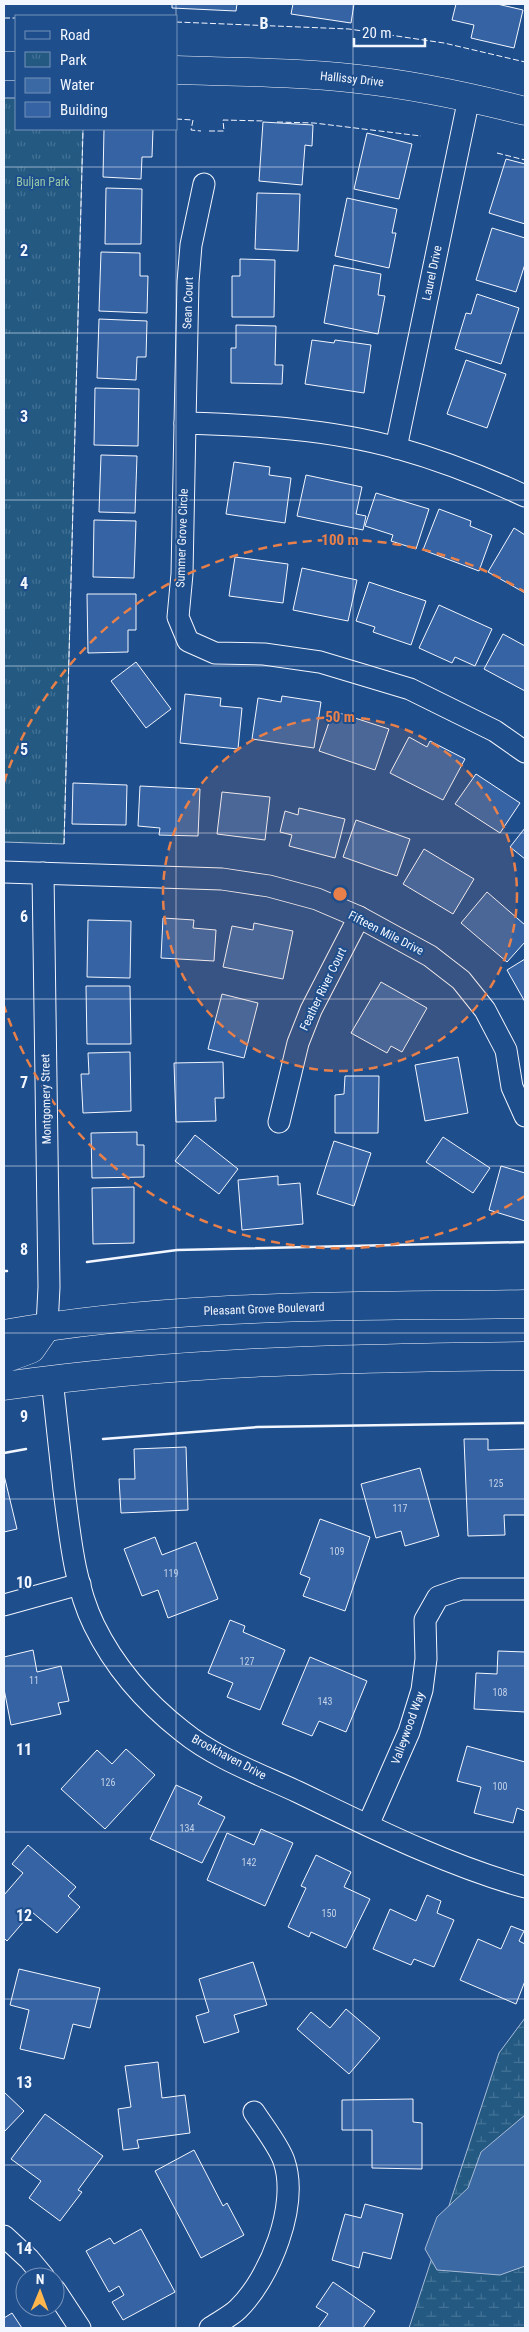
<svg xmlns="http://www.w3.org/2000/svg" width="529" height="2332" font-family="'Roboto Condensed',sans-serif">
<style>
.wetland{fill:url(#wetland-marsh);stroke:#a8bbd7}
.park{fill:url(#park-tufts);stroke:#a8bbd7}
.water{fill:#3b69a3;stroke:#a8bbd7}
.building{fill:#3563a3;stroke:#f2f6ff}
.lines{fill:none;stroke-linecap:round;stroke-linejoin:round}
.street-casing{stroke:#f2f6ff;stroke-width:23}
.secondary-casing{stroke:#f2f6ff;stroke-width:29}
.primary-casing{stroke:#f2f6ff;stroke-width:29}
.street{stroke:#1f4e8c;stroke-width:21}
.secondary{stroke:#1f4e8c;stroke-width:28}
.primary{stroke:#1f4e8c;stroke-width:28}
.fence{stroke:#f2f6ff;stroke-width:1;stroke-dasharray:6 2.5;stroke-linecap:butt}
.wall{stroke:#f2f6ff;stroke-width:2.5}
.grid{fill:none;stroke:#f2f6ff;stroke-width:1;stroke-opacity:0.55}
.ring{fill:none;stroke:#ea8049;stroke-width:2.5;stroke-dasharray:9 6}
.labels{text-anchor:middle;stroke-width:4;stroke-linejoin:round;paint-order:stroke}
.number-label{font-size:10px;fill:#c3d1e8}
.street-label{font-size:12px;fill:#f2f6ff;stroke:#1f4e8c}
.park-label{font-size:12px;fill:#97c8a6;stroke:#1f4e8c}
.grid-label{font-size:16px;text-anchor:middle;font-weight:bold;fill:#f2f6ff;stroke:#1f4e8c;stroke-width:4;stroke-linejoin:round;paint-order:stroke}
.centre{fill:#ea8049;stroke:#1f4e8c;stroke-width:2.5}
.ring-label{font-size:15px;text-anchor:middle;font-weight:bold;fill:#ea8049;stroke:#1f4e8c;stroke-width:4;stroke-linejoin:round;paint-order:stroke}
</style>
<defs>
<pattern id="wetland-marsh" width="20" height="14" patternUnits="userSpaceOnUse" patternTransform="scale(1.25)"><rect width="20" height="14" fill="#245a82"/><path d="M1 5h8M5 5V1M11 12h8M15 12V8" fill="none" stroke="#447295"/></pattern>
<pattern id="park-tufts" width="24" height="20" patternUnits="userSpaceOnUse" patternTransform="scale(1.25)"><rect width="24" height="20" fill="#245a82"/><path d="M3 7l-1-3M5 7V3M7 7l1-3M15 17l-1-3M17 17v-4M19 17l1-3" fill="none" stroke="#447295"/></pattern>
</defs>
<rect width="100%" height="100%" fill="#1f4e8c"/>
<polygon class="wetland" points="525,2018 525,2328 409,2328 499,2053"/>
<polygon class="park" points="4,98 16,98 16,129 83,129 64,844 4,842"/>
<polygon class="water" points="525,2115 525,2266 500,2275 437,2270 425,2249 437,2217 468,2188 481,2152"/>
<g class="building">
<polygon points="172,4 237,4 236,11 172,8"/>
<polygon points="293,4 354,4 351,23 291,14"/>
<polygon points="456,4 497,4 523,10 514,48 471,38 474,25 452,20"/>
<polygon points="263,122 313,125 312,146 305,145 302,185 259,181"/>
<polygon points="104,129 153,129 152,157 142,157 141,179 103,177"/>
<polygon points="367,133 412,144 399,199 354,189"/>
<polygon points="506,159 525,164 525,224 489,213"/>
<polygon points="106,188 142,189 141,244 105,244"/>
<polygon points="257,193 300,194 298,251 255,249"/>
<polygon points="347,198 397,209 392,233 396,233 389,268 335,256"/>
<polygon points="492,228 525,238 525,264 516,292 476,280"/>
<polygon points="101,252 140,253 140,276 148,276 147,313 99,311"/>
<polygon points="240,259 275,260 274,317 232,317 232,276 240,276"/>
<polygon points="334,265 381,274 378,295 385,296 378,334 324,323"/>
<polygon points="477,294 519,308 501,364 455,349 466,313 471,314"/>
<polygon points="99,319 147,321 146,357 137,357 136,380 97,378"/>
<polygon points="236,325 276,326 275,365 283,365 282,384 231,383 231,348 236,348"/>
<polygon points="312,340 334,343 335,340 371,345 364,393 305,384"/>
<polygon points="466,360 506,374 487,428 447,414"/>
<polygon points="95,388 139,389 138,446 94,445"/>
<polygon points="101,455 137,456 135,513 99,512"/>
<polygon points="234,462 270,467 269,475 291,478 285,523 226,514"/>
<polygon points="306,475 362,487 356,514 366,516 363,530 297,516"/>
<polygon points="376,493 429,509 416,549 391,541 393,535 365,526"/>
<polygon points="439,509 471,521 470,526 492,535 479,571 423,550"/>
<polygon points="94,520 136,521 134,578 93,577"/>
<polygon points="514,528 525,535 525,593 488,572"/>
<polygon points="235,557 288,564 283,603 229,596"/>
<polygon points="302,568 357,580 348,621 293,610"/>
<polygon points="369,582 426,601 411,645 373,632 375,627 356,621"/>
<polygon points="87,594 136,594 136,630 128,630 128,652 88,653"/>
<polygon points="439,605 492,629 475,666 455,657 452,663 419,648"/>
<polygon points="503,634 525,646 525,691 484,669"/>
<polygon points="136,662 171,709 146,728 111,681"/>
<polygon points="185,694 221,698 220,706 242,708 238,749 180,743"/>
<polygon points="282,696 321,702 314,748 252,739 258,698 281,702"/>
<polygon points="333,711 389,729 375,770 319,751"/>
<polygon points="409,737 427,747 430,741 465,759 443,800 390,773"/>
<polygon points="476,774 520,803 500,833 455,804"/>
<polygon points="73,783 127,785 126,825 72,824"/>
<polygon points="140,786 200,789 198,836 159,835 160,828 138,826"/>
<polygon points="222,792 270,797 265,840 217,834"/>
<polygon points="299,808 345,819 335,858 289,846 292,835 280,832 285,811 298,815"/>
<polygon points="356,820 410,839 397,876 343,857"/>
<polygon points="525,828 525,859 510,847"/>
<polygon points="424,849 474,879 453,914 403,884"/>
<polygon points="487,892 525,925 525,942 507,962 461,923"/>
<polygon points="163,918 194,920 193,928 216,930 214,961 161,958"/>
<polygon points="88,920 131,921 130,978 87,977"/>
<polygon points="254,923 293,931 283,979 223,967 232,926 253,930"/>
<polygon points="525,959 525,1002 507,970"/>
<polygon points="381,982 427,1008 402,1052 391,1046 387,1053 351,1033"/>
<polygon points="86,986 130,986 131,1044 87,1044"/>
<polygon points="222,994 258,1003 244,1058 208,1049"/>
<polygon points="130,1052 131,1111 83,1113 81,1074 89,1074 88,1053"/>
<polygon points="458,1057 468,1113 425,1121 415,1065"/>
<polygon points="223,1062 224,1098 215,1098 216,1121 176,1122 174,1063"/>
<polygon points="345,1076 379,1076 378,1133 335,1133 335,1095 344,1094"/>
<polygon points="137,1132 137,1145 144,1145 144,1177 92,1178 91,1133"/>
<polygon points="195,1135 238,1169 219,1194 175,1161"/>
<polygon points="443,1137 490,1168 473,1193 426,1162"/>
<polygon points="334,1141 371,1153 354,1206 317,1194"/>
<polygon points="501,1166 525,1173 525,1221 489,1210"/>
<polygon points="278,1176 278,1185 300,1183 303,1224 242,1230 238,1180"/>
<polygon points="134,1187 134,1243 93,1244 92,1188"/>
<polygon points="464,1439 488,1439 488,1450 525,1449 525,1515 504,1515 505,1535 468,1536"/>
<polygon points="186,1447 188,1510 121,1513 119,1479 135,1479 134,1449"/>
<polygon points="420,1468 439,1536 405,1546 401,1531 376,1538 361,1484"/>
<polygon points="4,1475 17,1529 4,1532"/>
<polygon points="320,1519 370,1537 345,1611 303,1596 310,1578 300,1574"/>
<polygon points="155,1537 162,1555 196,1542 218,1599 168,1618 158,1590 142,1596 124,1549"/>
<polygon points="230,1620 245,1626 243,1632 285,1650 260,1710 227,1697 233,1683 208,1673"/>
<polygon points="33,1650 37,1672 61,1666 69,1701 58,1703 61,1714 11,1725 4,1689 4,1657"/>
<polygon points="498,1651 525,1652 525,1712 474,1709 476,1673 497,1674"/>
<polygon points="310,1657 367,1681 346,1732 319,1721 312,1736 282,1724"/>
<polygon points="467,1746 525,1762 525,1811 517,1808 513,1823 474,1813 481,1787 457,1781"/>
<polygon points="126,1749 155,1775 105,1829 61,1789 97,1750 112,1764"/>
<polygon points="176,1785 202,1797 198,1804 225,1817 202,1863 150,1839"/>
<polygon points="261,1829 293,1843 265,1906 207,1880 227,1833 254,1845"/>
<polygon points="28,1845 76,1887 68,1896 80,1907 57,1933 32,1912 7,1941 4,1938 4,1895 23,1873 12,1864"/>
<polygon points="316,1855 351,1872 344,1887 370,1899 346,1948 311,1932 309,1937 288,1927 306,1888 301,1886"/>
<polygon points="427,1895 441,1901 437,1913 454,1920 434,1967 414,1959 411,1965 373,1949 390,1909 416,1921"/>
<polygon points="511,1926 524,1931 519,1941 525,1944 525,1981 516,2004 460,1980 478,1939 501,1949"/>
<polygon points="253,1962 267,2005 234,2015 239,2032 204,2043 196,2016 209,2012 199,1979"/>
<polygon points="19,1969 100,1988 90,2028 73,2024 64,2059 20,2049 29,2010 10,2005"/>
<polygon points="346,2009 380,2038 349,2074 297,2029 311,2012 330,2028"/>
<polygon points="158,2062 162,2098 185,2095 190,2133 137,2140 139,2148 123,2150 118,2109 131,2107 125,2066"/>
<polygon points="4,2092 24,2111 4,2132"/>
<polygon points="413,2099 413,2122 422,2123 422,2169 372,2168 372,2130 342,2130 342,2100"/>
<polygon points="45,2114 103,2156 78,2190 82,2192 60,2221 29,2198 41,2181 11,2159"/>
<polygon points="194,2150 223,2206 227,2203 244,2235 201,2258 155,2171"/>
<polygon points="365,2204 403,2214 391,2259 363,2252 359,2268 332,2260 345,2214 361,2218"/>
<polygon points="141,2229 175,2292 123,2320 112,2302 124,2295 119,2286 109,2292 86,2251 110,2238 114,2244"/>
<polygon points="333,2282 375,2311 363,2328 318,2328 328,2314 316,2307"/>
<polygon points="12,2313 22,2328 4,2328 4,2318"/>
</g>
<g class="lines">
<g class="street-casing">
<g id="street">
<polyline points="185,423 188,282 191,245 204,184"/>
<polyline points="396,448 469,98"/>
<path d="M 525,496 C 484,477 440,460 397,448 C 329,429 255,425 185,423 L 182,574 L 178,617 L 188,641 L 215,653 L 264,654 L 320,662 L 410,689 L 495,731 L 525,752"/>
<polyline points="4,872 222,879 269,886 317,899 359,917 430,956 461,980 485,1010 506,1050 512,1087 525,1116"/>
<polyline points="43,873 49,1287 47,1326"/>
<polyline points="279,1122 298,1043 311,1010 359,917"/>
<path d="M 52,1379 C 56,1416 60,1453 64,1490 C 70,1535 74,1584 94,1625 C 115,1668 145,1702 182,1731 C 215,1758 259,1774 298,1792 C 371,1827 446,1865 525,1887"/>
<polyline points="4,1605 80,1584"/>
<polyline points="368,1825 409,1732 422,1690 426,1659 425,1620 438,1597 461,1589 525,1589"/>
<polyline points="4,2236 29,2259 44,2277"/>
<polyline points="55,2290 80,2328"/>
<path d="M 210,2328 C 219,2322 231,2316 238,2309 C 270,2278 299,2205 284,2161 C 279,2146 263,2126 254,2112"/>
</g>
</g>
<g class="secondary-casing">
<g id="secondary">
<polyline points="4,66 16,66"/>
<path d="M 176,70 C 237,72 298,72 358,79 C 415,85 470,97 525,111"/>
</g>
</g>
<g class="primary-casing">
<g id="primary">
<path d="M 4,1334 C 176,1303 351,1307 525,1304"/>
<polyline points="4,1359 31,1349 47,1326"/>
<path d="M 4,1386 C 179,1361 349,1358 525,1356"/>
</g>
</g>
<use href="#street" class="street"/>
<use href="#secondary" class="secondary"/>
<use href="#primary" class="primary"/>
<g class="fence">
<polyline points="4,18 16,18"/>
<polyline points="176,22 349,29 444,43 525,62"/>
<polyline points="176,119 193,120 191,130 201,131"/>
<polyline points="277,122 314,123 421,136"/>
<polyline points="209,131 224,131 223,120 265,121"/>
<polyline points="497,153 525,160"/>
<polyline points="64,844 83,129"/>
</g>
<g class="wall">
<polyline points="87,1262 177,1250 525,1242"/>
<polyline points="4,1271 7,1271"/>
<polyline points="103,1439 258,1427 525,1423"/>
<polyline points="4,1453 26,1449"/>
</g>
</g>
<path class="grid" d="M 176,4 L 176,2328M 353,4 L 353,2328M 4,167 L 525,167M 4,333 L 525,333M 4,500 L 525,500M 4,666 L 525,666M 4,833 L 525,833M 4,999 L 525,999M 4,1166 L 525,1166M 4,1333 L 525,1333M 4,1499 L 525,1499M 4,1666 L 525,1666M 4,1832 L 525,1832M 4,1999 L 525,1999M 4,2165 L 525,2165"/>
<circle cx="340" cy="894" r="177" fill="#ea8049" fill-opacity=".12"/>
<g class="ring">
<circle cx="340" cy="894" r="177"/>
<path d="M525 1196A354 354 0 0 1 4 1006M4 782A354 354 0 0 1 525 592"/>
</g>
<g class="labels">
<g class="number-label">
<text x="496" y="1487">125</text>
<text x="400" y="1512">117</text>
<text x="337" y="1555">109</text>
<text x="171" y="1577">119</text>
<text x="247" y="1665">127</text>
<text x="34" y="1684">11</text>
<text x="500" y="1696">108</text>
<text x="325" y="1705">143</text>
<text x="108" y="1786">126</text>
<text x="500" y="1790">100</text>
<text x="187" y="1832">134</text>
<text x="249" y="1866">142</text>
<text x="329" y="1917">150</text>
</g>
<g class="street-label">
<text transform="translate(352 79) rotate(6)" y="4">Hallissy Drive</text>
<text transform="translate(432 273) rotate(-78)" y="4">Laurel Drive</text>
<text transform="translate(188 303) rotate(-88)" y="4">Sean Court</text>
<text transform="translate(182 538) rotate(-88)" y="4">Summer Grove Circle</text>
<text transform="translate(386 933) rotate(27)" y="4">Fifteen Mile Drive</text>
<text transform="translate(323 989) rotate(-64)" y="4">Feather River Court</text>
<text transform="translate(46 1099) rotate(-91)" y="4">Montgomery Street</text>
<text transform="translate(264 1309) rotate(-2)" y="4">Pleasant Grove Boulevard</text>
<text transform="translate(408 1728) rotate(-70)" y="4">Valleywood Way</text>
<text transform="translate(229 1757) rotate(28)" y="4">Brookhaven Drive</text>
</g>
<g class="park-label">
<text x="43" y="186">Buljan Park</text>
</g>
</g>
<g class="grid-label">
<text x="264" y="29">B</text>
<text x="24" y="256">2</text>
<text x="24" y="422">3</text>
<text x="24" y="589">4</text>
<text x="24" y="755">5</text>
<text x="24" y="922">6</text>
<text x="24" y="1088">7</text>
<text x="24" y="1255">8</text>
<text x="24" y="1422">9</text>
<text x="24" y="1588">10</text>
<text x="24" y="1755">11</text>
<text x="24" y="1921">12</text>
<text x="24" y="2088">13</text>
<text x="24" y="2254">14</text>
</g>
<circle cx="340" cy="894" r="8" class="centre"/>
<g class="ring-label">
<text x="340" y="545">100 m</text>
<text x="340" y="722">50 m</text>
</g>
<rect width="529" height="2332" fill="none" stroke="#f2f6ff" stroke-width="10"/>
<rect x="15" y="15" width="162" height="115" fill="#1f4e8c" stroke="#7391ba"/>
<rect x="25" y="31" width="25" height="8" fill="#1f4e8c" stroke="#7391ba"/>
<text x="60" y="40" font-size="15" fill="#f2f6ff">Road</text>
<rect x="25" y="52" width="25" height="15" fill="url(#park-tufts)" stroke="#7391ba"/>
<text x="60" y="65" font-size="15" fill="#f2f6ff">Park</text>
<rect x="25" y="78" width="25" height="15" fill="#3b69a3" stroke="#7391ba"/>
<text x="60" y="90" font-size="15" fill="#f2f6ff">Water</text>
<rect x="25" y="102" width="25" height="15" fill="#3563a3" stroke="#7391ba"/>
<text x="60" y="115" font-size="15" fill="#f2f6ff">Building</text>
<g transform="translate(40 2292) rotate(1)"><circle r="24" fill="#1f4e8c" stroke="#7391ba"/>
<path d="M0-4L9 19L0 12L-9 19Z" fill="#ffb74d"/>
<text y="-8" font-size="14" font-weight="bold" text-anchor="middle" fill="#f2f6ff">N</text>
</g>
<path d="M354 38v8h71v-8" fill="none" stroke="#f2f6ff" stroke-width="2.5"/>
<text x="362" y="38" font-size="15" fill="#f2f6ff" stroke="#1f4e8c" stroke-width="4" paint-order="stroke">20 m</text>
</svg>
